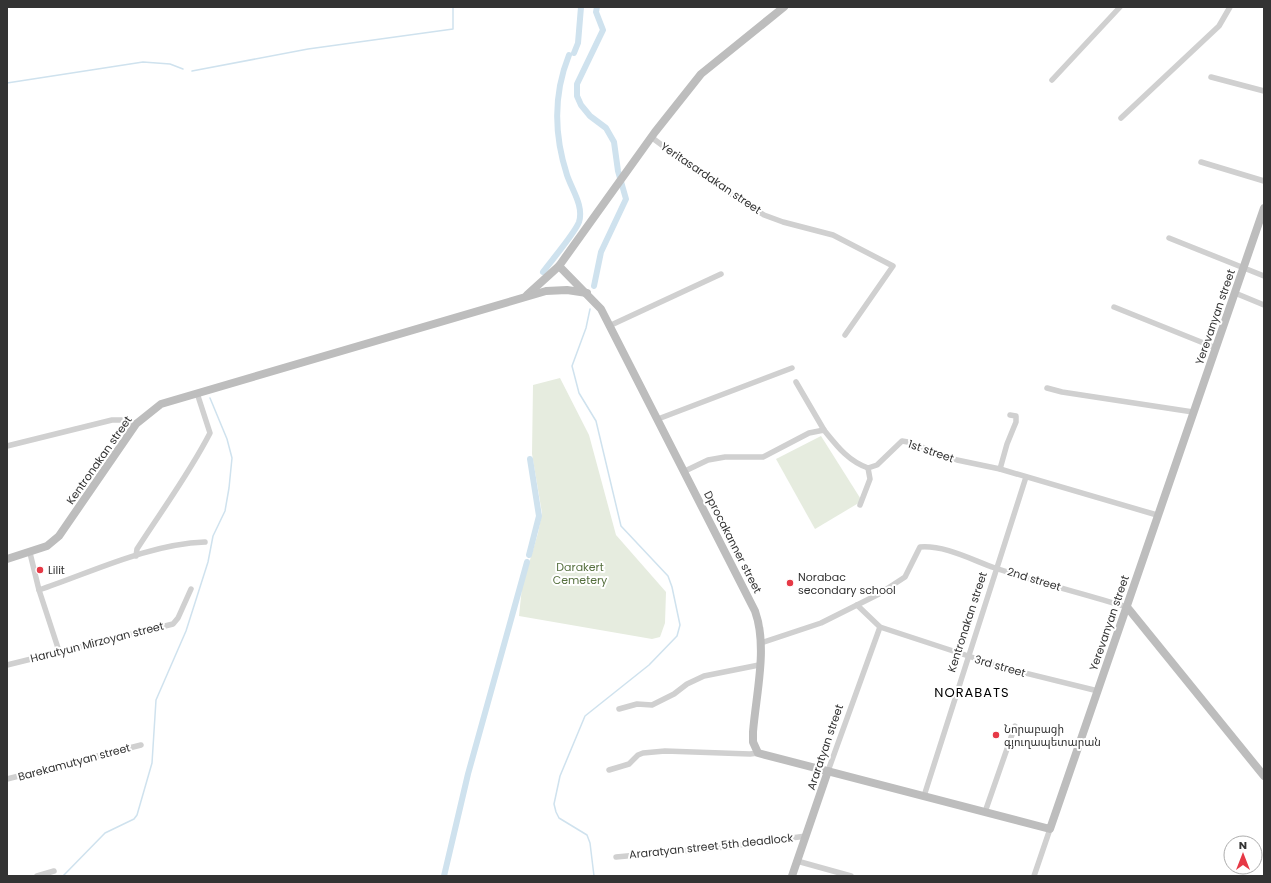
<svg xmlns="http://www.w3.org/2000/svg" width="1271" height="883" font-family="Poppins,'Noto Sans Armenian',sans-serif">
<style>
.green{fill:#e6ecdf}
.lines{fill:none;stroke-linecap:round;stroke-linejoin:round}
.stream{stroke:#cfe2ee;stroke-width:1.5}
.canal{stroke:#cfe2ee;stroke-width:6}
.minor{stroke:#d0d0d0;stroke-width:5.5}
.secondary{stroke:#bdbdbd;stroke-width:8}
.poi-dot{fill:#e63946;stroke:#fff;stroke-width:1.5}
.labels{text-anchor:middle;stroke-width:4;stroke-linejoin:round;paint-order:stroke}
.street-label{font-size:11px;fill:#333;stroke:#fff}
.park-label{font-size:11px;fill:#56703f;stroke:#fff}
.poi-label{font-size:11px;fill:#333;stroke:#fff;text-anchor:start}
.quarter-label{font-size:13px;letter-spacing:1px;fill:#000;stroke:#fff}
</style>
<rect width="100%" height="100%" fill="#fff"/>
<g class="green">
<polygon points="560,378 589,435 616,535 666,592 665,623 660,637 652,639 519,616 522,587 538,533 542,513 532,454 533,385"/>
<polygon points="821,436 862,501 815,529 776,459"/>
</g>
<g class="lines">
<g class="stream">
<polyline points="192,71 308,49 453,29 453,7"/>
<polyline points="7,83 143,62 170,64 183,69"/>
<polyline points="590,309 586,328 572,366 579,393 596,421 621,526 668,576 672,587 680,625 677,636 649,665 585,716 560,776 554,804 556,812 559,818 587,835 590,843 594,876"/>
<polyline points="63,876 105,833 134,819 137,815 152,763 156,700 186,631 208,562 213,536 225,511 229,488 232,458 227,439 210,398"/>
</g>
<g class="canal">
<polyline points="574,53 578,43 581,7"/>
<path d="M 543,272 C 551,261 575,233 579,222 C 584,206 572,190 567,175 C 554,135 553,95 569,55"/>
<polyline points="594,286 601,252 626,199 618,171 614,142 606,128 590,116 581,105 577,96 577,84 603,30 596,12 597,7"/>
<polyline points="529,555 539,516 530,459"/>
<polyline points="444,876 468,774 527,562"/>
</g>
<g class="minor">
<polyline points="1211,77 1264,91"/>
<polyline points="1052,80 1120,7"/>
<polyline points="1121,118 1219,26 1230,7"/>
<polyline points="651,137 709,180 764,215 783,222 833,235 893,266 845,335"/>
<polyline points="1201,162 1264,181"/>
<polyline points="1169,238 1264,276"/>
<polyline points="1235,293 1264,305"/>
<polyline points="1114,307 1216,348"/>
<polyline points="609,326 721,274"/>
<polyline points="796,382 824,430"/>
<polyline points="1047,388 1062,392 1193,412"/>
<polyline points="658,419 792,368"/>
<polyline points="7,446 112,420 122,420 136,424"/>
<polyline points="1000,469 1007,444 1016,422 1016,416 1010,415"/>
<path d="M 685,471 L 708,460 L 725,457 L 763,457 L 809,433 L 824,430 C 837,446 848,461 868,468 L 877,465 L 902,441 L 908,442 L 957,460 L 1000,469 L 1157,515"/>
<polyline points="860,505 870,479 868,468"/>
<polyline points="30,553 39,590 59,651"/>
<path d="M 136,556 L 137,549 C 162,510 189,474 210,433 L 197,393"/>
<path d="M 39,590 C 92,572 149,544 205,542"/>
<polyline points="857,605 880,627 1005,668 1098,691"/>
<path d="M 761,643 L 821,623 L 879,594 L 905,577 L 920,547 C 945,545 972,560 995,568 C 1038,582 1083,594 1127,607"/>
<polyline points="7,665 173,624 178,618 191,589"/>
<polyline points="619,709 637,704 652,705 674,694 687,684 704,676 759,665"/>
<polyline points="609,770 629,764 638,755 643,753 665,751 750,754 758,753"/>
<polyline points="828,771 880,627"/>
<polyline points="7,779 141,745"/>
<polyline points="924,796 1026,477"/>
<polyline points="985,812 1015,726"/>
<polyline points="616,857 725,847 806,836"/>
<polyline points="797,861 851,876"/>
<polyline points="37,876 54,871"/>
<polyline points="1034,876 1050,829"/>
</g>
<g class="secondary">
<path d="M 559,266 L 601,309 L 755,611 C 768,647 756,694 753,732 L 753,742 L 758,753 L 1050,829 L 1264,208"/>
<polyline points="527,295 559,266 655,132 701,74 784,7"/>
<polyline points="7,559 47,546 59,536 136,424 161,404 546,291 567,290 587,293"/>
<polyline points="1127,607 1264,776"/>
<polyline points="792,876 828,771"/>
</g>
</g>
<g class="poi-dot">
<circle cx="40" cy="570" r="4"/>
<circle cx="790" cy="583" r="4"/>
<circle cx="996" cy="735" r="4"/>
</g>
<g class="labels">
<g class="street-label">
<text transform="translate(711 178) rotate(34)" y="4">Yeritasardakan street</text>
<text transform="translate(1215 317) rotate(-71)" y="4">Yerevanyan street</text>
<text transform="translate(931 451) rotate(19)" y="4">1st street</text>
<text transform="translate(99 460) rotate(-55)" y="4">Kentronakan street</text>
<text transform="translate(733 542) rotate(63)" y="4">Dprocakanner street</text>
<text transform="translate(1034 579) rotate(17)" y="4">2nd street</text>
<text transform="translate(967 622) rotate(-72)" y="4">Kentronakan street</text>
<text transform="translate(1109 623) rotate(-71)" y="4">Yerevanyan street</text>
<text transform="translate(97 642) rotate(-14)" y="4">Harutyun Mirzoyan street</text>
<text transform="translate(1000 666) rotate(16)" y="4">3rd street</text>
<text transform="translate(825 747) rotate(-71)" y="4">Araratyan street</text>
<text transform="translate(74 762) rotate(-15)" y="4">Barekamutyan street</text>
<text transform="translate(711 846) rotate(-6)" y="4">Araratyan street 5th deadlock</text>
</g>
<g class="park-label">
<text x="580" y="571">Darakert<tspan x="580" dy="13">Cemetery</tspan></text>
</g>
<g class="poi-label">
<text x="48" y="574">Lilit</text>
<text x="798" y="581">Norabac<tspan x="798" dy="13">secondary school</tspan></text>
<text x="1004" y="733">Նորաբացի<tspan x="1004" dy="13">գյուղապետարան</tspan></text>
</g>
<g class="quarter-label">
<text x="972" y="697">NORABATS</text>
</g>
</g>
<rect width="1271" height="883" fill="none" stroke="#333333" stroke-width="16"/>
<g transform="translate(1243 855)"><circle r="19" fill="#ffffff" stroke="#adadad"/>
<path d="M0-3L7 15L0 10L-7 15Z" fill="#e63946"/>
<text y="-6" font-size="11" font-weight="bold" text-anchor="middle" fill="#333333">N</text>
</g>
</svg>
